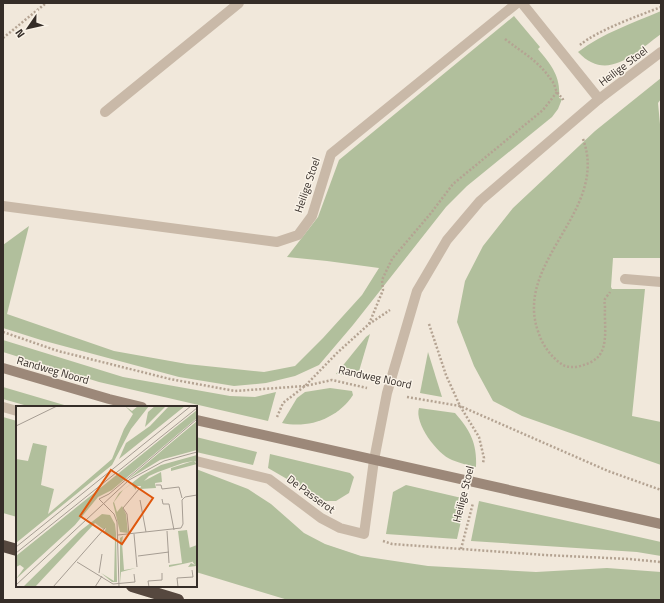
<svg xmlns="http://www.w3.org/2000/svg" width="664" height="603" font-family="'Titillium Web',sans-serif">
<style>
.green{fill:#b1bf9c}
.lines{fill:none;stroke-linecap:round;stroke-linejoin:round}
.path{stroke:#b4a392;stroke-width:2.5;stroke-dasharray:2 2;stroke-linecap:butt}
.street{stroke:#c9b9a8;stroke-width:10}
.secondary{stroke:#9c8879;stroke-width:10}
.highway{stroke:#56483f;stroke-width:12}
.labels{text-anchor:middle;stroke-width:3;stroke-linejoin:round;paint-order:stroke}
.street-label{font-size:11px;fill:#352d28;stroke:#f9f2e7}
.inset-road{fill:none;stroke:#a69d93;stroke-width:1}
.view{fill:#df570d;fill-opacity:0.15;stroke:#df570d;stroke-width:2}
.inset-edge{fill:none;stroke:#352d28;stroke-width:2}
</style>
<rect width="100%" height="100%" fill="#f1e8db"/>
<g class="green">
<path d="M 661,11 L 661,34 C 635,53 607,83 578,52 C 603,33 633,23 661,11 Z"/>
<path d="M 514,16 L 540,47 L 538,49 C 551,65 561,76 559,98 L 562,99 L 558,109 L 552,117 L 467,186 L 446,207 L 353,325 L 319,365 L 295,376 L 266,383 L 234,386 L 179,377 L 41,340 L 3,328 L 3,245 L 29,226 L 7,314 L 114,351 L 187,364 L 264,372 L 295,366 L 323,338 L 362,295 L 379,268 L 327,261 L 287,257 L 318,217 L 339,160 Z"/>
<polygon points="661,78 661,99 658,103 661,135 661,258 613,258 611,287 612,289 645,289 632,416 661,422 661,465 522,416 493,401 474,366 457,322 465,281 483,246 513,208 595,131"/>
<polygon points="370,334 357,378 336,374 366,337"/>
<polygon points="3,340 123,377 230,396 255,397 276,392 268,421 99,382 3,352"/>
<polygon points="428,352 442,397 420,393"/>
<polygon points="3,387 71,407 72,407 31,407 3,399"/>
<path d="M 330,388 L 352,391 L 353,395 C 338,418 309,429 282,423 L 297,398 L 305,392 Z"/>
<path d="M 419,408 L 455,413 C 470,430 477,443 476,467 C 468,465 459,463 452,460 C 437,454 414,423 419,408 Z"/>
<polygon points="3,417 17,421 17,517 3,513"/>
<polygon points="196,437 257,452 253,465 196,452"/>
<polygon points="270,454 350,473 354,477 349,493 336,501 325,501 268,468"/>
<polygon points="196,469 248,489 271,504 304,533 325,544 361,556 428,566 536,572 607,568 661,572 661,600 288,600 196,572"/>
<polygon points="406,485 466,499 457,539 386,534 393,492"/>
<polygon points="479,501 661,542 661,556 637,552 471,541"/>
</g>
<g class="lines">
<g class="path">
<polyline points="3,38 46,3"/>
<path d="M 505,39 C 524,54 538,60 552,81 C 555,84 555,89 557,92 C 560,97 562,96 564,102"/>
<path d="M 580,45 C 598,30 638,16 661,7"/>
<path d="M 583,139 C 610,212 511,262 539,334 C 543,346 552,358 563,365 C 572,370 589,365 597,358 C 609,347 604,323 605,308 C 605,305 604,302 605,299 C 606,297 609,294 610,292"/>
<polyline points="369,324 383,290 382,280 392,259 431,213 453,184 543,110 557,92"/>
<polyline points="429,324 446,375 460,406 479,437 484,458 483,463"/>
<polyline points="3,332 58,351 170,379 235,391 305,386 332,380 367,388"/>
<polyline points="407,397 460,406 608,471 661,490"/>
<polyline points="277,417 283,403 305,386 337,353 369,324 390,310"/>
<polyline points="383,541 392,544 545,555 629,559 661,562"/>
<polyline points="461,549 473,503"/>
</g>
<g class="street">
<polyline points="522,3 599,99"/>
<polyline points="105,112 239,3"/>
<polyline points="3,206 277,242 298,235 312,216 331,154 517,3"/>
<polyline points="625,279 661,282"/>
<polyline points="3,407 17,411"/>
<polyline points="196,461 269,479 321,518 340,528 364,534 374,460 387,393 417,291 447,240 480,201 599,99 661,52"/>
</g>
<g class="secondary">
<polyline points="3,368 109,399 142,407"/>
<polyline points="196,420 661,524"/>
</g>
<g class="highway">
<polyline points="3,546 17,550"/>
<polyline points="132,586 178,600"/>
</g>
</g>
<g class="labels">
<g class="street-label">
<text transform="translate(623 66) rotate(-37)" y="4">Heilige Stoel</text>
<text transform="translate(307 185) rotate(-71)" y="4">Heilige Stoel</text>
<text transform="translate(53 370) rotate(16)" y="4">Randweg Noord</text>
<text transform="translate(375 377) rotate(12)" y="4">Randweg Noord</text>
<text transform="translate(311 494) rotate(36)" y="4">De Passerot</text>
<text transform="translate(463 494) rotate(-76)" y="4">Heilige Stoel</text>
</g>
</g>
<g transform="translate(16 406)">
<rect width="181" height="181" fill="#f1e8db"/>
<path d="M 109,0 L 116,5 L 122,0 L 133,0 L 115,23 L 96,59 L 0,137 L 0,53 L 12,55 L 17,37 L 31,40 L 25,79 L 38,83 L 32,108 L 96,53 L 108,23 L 117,8 ZM 139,0 L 150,0 L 129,21 L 132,6 ZM 153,0 L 169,0 L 103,53 L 110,37 L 134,20 ZM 181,4 L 181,12 L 96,84 L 82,91 L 59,119 L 0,173 L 8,162 L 4,159 L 0,161 L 0,150 ZM 181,15 L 181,44 L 144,54 L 111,74 ZM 181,49 L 181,56 L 178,55 L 181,58 L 155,65 L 155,62 L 177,55 L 167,57 L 142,66 L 133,70 L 128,75 L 145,66 L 146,76 L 139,77 L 140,82 L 124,83 L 125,80 L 120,80 L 120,84 L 115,78 L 107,84 L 98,96 L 101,106 L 106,100 L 110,108 L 112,127 L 104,126 L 97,97 L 103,87 L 125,70 L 145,59 ZM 86,108 L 94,109 L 99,118 L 100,127 L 101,176 L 96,176 L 85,167 L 98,175 L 99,133 L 88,127 L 90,122 L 87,123 L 79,117 L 19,181 L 7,181 L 64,125 ZM 171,124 L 176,156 L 153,161 L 153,159 L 166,157 L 162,125 ZM 107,130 L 105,142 L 106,137 L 108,164 L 120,162 L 105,166 L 104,177 L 104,132 ZM 181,139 L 180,160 L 172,161 L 175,157 L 179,159 L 175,154 L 173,142 Z" fill="#b1bf9c"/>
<path class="inset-road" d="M 0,20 L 41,0M 140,79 L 145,79 L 146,83 L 163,81 L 166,92M 146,93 L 147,98 L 153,98 L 158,124M 124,94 L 130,126M 151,125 L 153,157M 113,128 L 111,108 L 107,102 L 123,83M 118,128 L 121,161M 102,129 L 165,122 L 167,118 L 166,94 L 169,91 L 181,89M 0,141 L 175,0M 0,147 L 181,2M 122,150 L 153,146M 61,156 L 97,178 L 119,176 L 118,168M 83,167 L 86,148M 0,179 L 113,74 L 148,55 L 181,46M 37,181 L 89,122M 79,181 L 86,170M 103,181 L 101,116 L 98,108 L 83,93 L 93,88 L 181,13M 133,181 L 132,175 L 146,174 L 146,167M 162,181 L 161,172 L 177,171 L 176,164"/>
<path class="view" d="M 95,64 L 137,92 L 106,138 L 64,110 Z"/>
<rect width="181" height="181" class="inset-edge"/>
</g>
<rect width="664" height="603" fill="none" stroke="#352d28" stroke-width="8"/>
<g transform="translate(28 28) rotate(236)" stroke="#f9f2e7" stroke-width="3" paint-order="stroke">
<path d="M0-3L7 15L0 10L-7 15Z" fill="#352d28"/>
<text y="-6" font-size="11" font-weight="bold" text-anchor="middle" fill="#352d28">N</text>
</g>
</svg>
